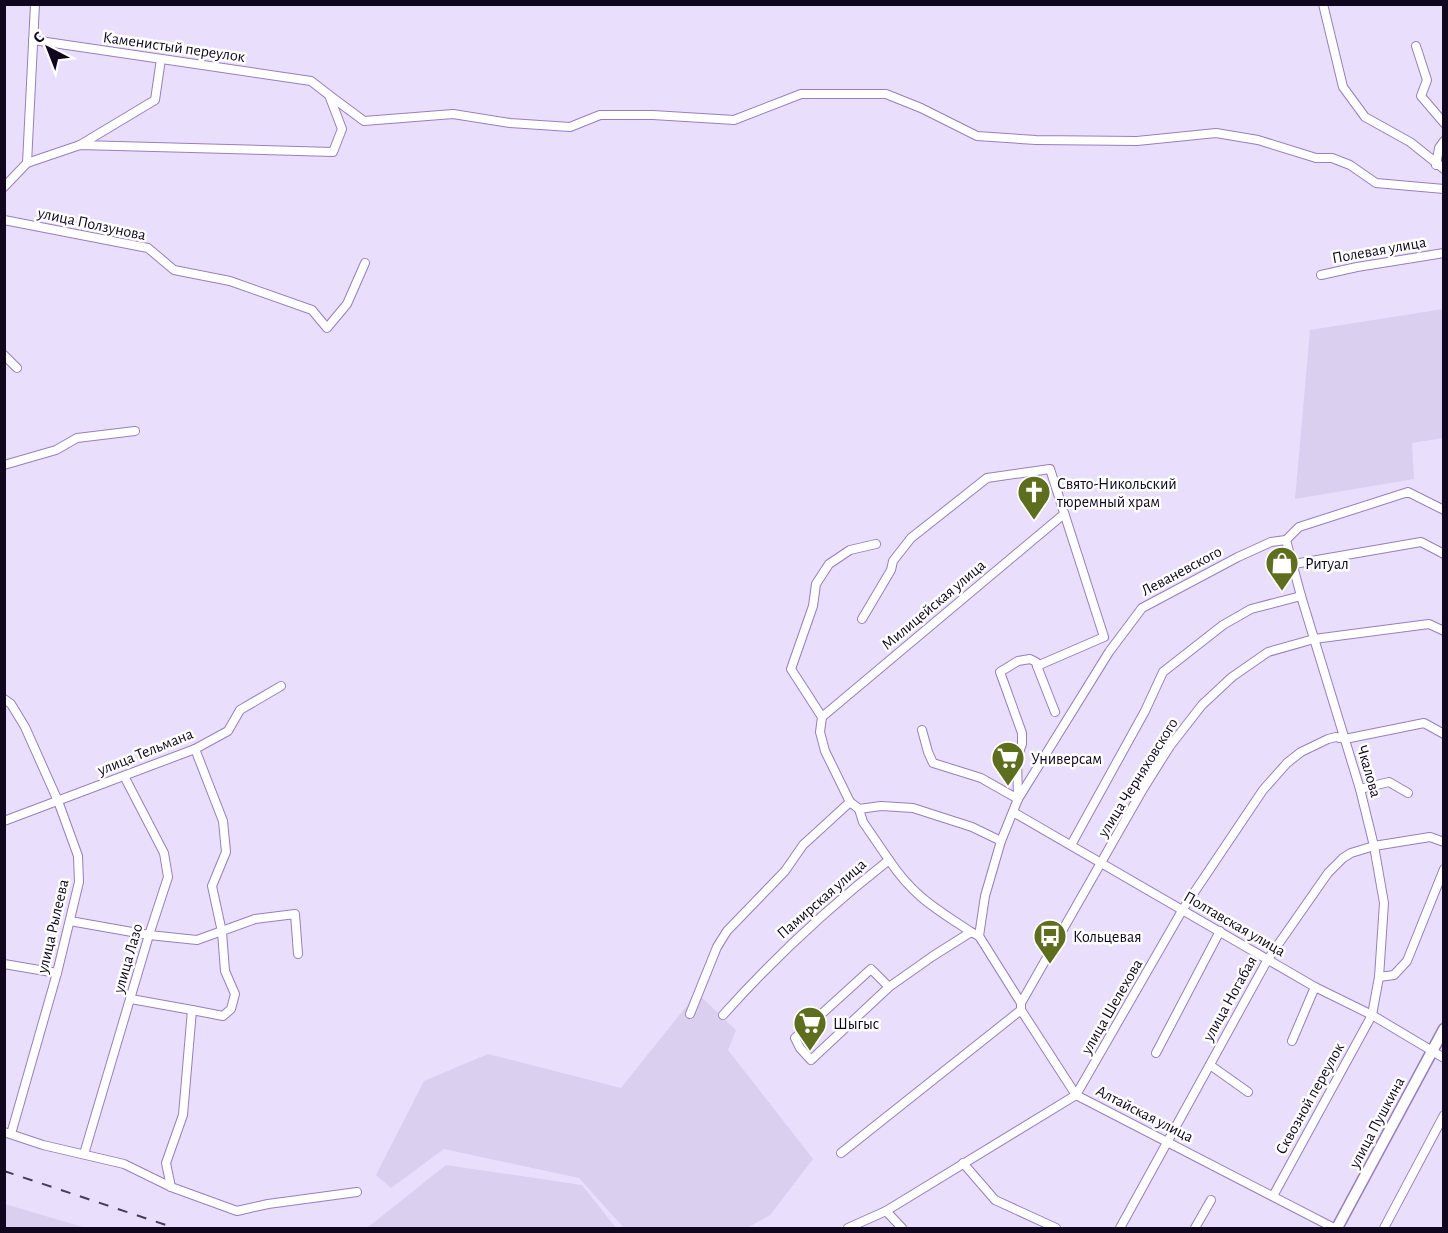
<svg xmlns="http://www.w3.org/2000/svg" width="1448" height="1233" font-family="'Alegreya Sans',sans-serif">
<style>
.built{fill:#dacfef}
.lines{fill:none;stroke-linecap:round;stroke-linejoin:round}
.minor-casing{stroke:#987ec2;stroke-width:10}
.tertiary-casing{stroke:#987ec2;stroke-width:13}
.minor{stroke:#fff;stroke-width:8}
.tertiary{stroke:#fff;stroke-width:10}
.rail{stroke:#473d57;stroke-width:2;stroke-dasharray:10 10;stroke-linecap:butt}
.labels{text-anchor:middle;stroke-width:5;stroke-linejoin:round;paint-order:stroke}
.street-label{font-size:16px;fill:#10061e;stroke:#fff}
.poi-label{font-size:16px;fill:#10061e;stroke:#fff;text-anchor:start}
</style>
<rect width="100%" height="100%" fill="#e9dffc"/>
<g class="built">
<polygon points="1443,309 1443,438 1412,443 1414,479 1295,499 1310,330"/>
<polygon points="697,993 736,1030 728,1050 813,1159 770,1215 747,1228 624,1228 579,1178 444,1149 391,1188 376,1175 424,1081 488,1054 621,1088"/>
<polygon points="446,1165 582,1185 616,1228 367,1228"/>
<polygon points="5,1204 86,1228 5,1228"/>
</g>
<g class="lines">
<g class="minor-casing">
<g id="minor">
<polyline points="1323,4 1343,87 1365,117 1410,142 1444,169"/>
<polyline points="1416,46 1427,80 1421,96 1444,123"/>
<polyline points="329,95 364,121 453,114 510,123 570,127 600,115 653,115 734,120 801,94 886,94 921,108 977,136 1036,140 1137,141 1216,133 1258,140 1316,158 1332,158 1350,165 1376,183 1444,189"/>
<polyline points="80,145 155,100 161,59"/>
<polyline points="27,163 80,145 333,152 342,129 329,95 311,81 33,40"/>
<polyline points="1436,165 1439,148 1444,141"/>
<polyline points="4,187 27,163 35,4"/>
<polyline points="4,220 148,248 174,270 230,281 312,310 327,328 347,304 365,263"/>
<polyline points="1321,275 1357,267 1444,253"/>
<polyline points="4,355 17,368"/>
<polyline points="4,465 56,450 77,438 135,431"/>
<polyline points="876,544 850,550 829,564 816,584 813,606 791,669 822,717 820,732 825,751 850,802 859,809 881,806 913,808 972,827 1001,841"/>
<polyline points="1294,564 1421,542 1444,554"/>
<polyline points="862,619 891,570 893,561 911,538 987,478 1050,469 1104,637 1037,666 1055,712"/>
<polyline points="4,699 11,704 25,727 58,801 78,856 79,882 57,973 11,1134"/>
<polyline points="822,717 1064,514"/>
<polyline points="922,730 928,752 933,763 981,778 1018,799 1017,758 1022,744 1022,733 1000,672 1018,661 1030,659 1036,662 1037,666"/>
<polyline points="1360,789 1389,782 1408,793"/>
<polyline points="859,809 863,822 889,860"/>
<polyline points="1013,812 1315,987 1372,1015 1444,1058"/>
<polyline points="4,821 195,749 228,731 240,710 281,686"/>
<polyline points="1071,845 1145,711 1163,672 1223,625 1251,609 1301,596"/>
<polyline points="70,921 149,935 197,940 255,919 295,914 298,954"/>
<polyline points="979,936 985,896 1001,841 1018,799 1109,652 1142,608 1238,557 1271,542 1286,540 1299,527 1408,492 1444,510"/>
<polyline points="979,936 1021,1003 1021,1010 1076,1095 1334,1228"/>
<polyline points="4,964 57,973"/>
<polyline points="1379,977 1394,975 1407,961 1444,869"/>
<polyline points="889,987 871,969 795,1038 800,1048 811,1060 889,987 933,956 971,932 979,936"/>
<polyline points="131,999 192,1010"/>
<polyline points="1021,1003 1143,789 1170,746 1202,705 1232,677 1268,652 1314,639 1429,624 1444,631"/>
<polyline points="690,1014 717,947 727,931 785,871 803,845 850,802"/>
<path d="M 723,1015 C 774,958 829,907 889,860 C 914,897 935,908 971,932"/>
<polyline points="1292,1041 1315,987"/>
<polyline points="1156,1053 1220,931"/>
<polyline points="1210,1065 1248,1092"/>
<polyline points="4,1132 43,1145 124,1164 171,1187 237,1211 268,1204 357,1192"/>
<polyline points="841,1153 1021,1010"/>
<polyline points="84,1154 149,935 168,877 164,853 124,776"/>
<polyline points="963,1163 995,1200 1056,1228"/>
<polyline points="171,1187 166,1163 183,1115 192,1010 223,1016 231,1009 235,994 225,971 222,932 212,886 226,852 223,821 195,749"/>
<polyline points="1273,1196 1372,1015 1379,977 1384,903 1374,846 1360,789 1301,596 1286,540"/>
<polyline points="886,1211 902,1228"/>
<polyline points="848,1228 886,1211 1076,1095 1183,909 1263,790 1287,763 1301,752 1328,739 1336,737 1345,739 1424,723 1444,734"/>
<polyline points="1120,1228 1268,959 1328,873 1343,858 1351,853 1374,846 1430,837 1444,842"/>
<polyline points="1195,1228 1211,1200"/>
<polyline points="1384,1228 1444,1115"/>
</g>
</g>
<g class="tertiary-casing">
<polyline id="tertiary" points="1337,1228 1444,1029"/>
</g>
<use href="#minor" class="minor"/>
<use href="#tertiary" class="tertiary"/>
<polyline class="rail" points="4,1171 175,1228"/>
</g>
<defs>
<g id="church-pin" transform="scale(1.725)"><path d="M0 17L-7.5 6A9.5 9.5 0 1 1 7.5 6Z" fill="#5d6f1d" stroke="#fff"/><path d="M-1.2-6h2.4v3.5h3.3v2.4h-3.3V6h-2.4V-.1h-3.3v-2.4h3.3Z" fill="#fff"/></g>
<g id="shop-pin" transform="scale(1.725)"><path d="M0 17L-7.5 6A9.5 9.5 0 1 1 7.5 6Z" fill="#5d6f1d" stroke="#fff"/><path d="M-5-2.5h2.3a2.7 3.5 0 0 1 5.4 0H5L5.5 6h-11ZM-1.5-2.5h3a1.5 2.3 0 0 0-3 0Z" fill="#fff"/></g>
<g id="supermarket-pin" transform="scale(1.725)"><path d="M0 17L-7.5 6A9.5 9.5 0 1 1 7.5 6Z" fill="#5d6f1d" stroke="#fff"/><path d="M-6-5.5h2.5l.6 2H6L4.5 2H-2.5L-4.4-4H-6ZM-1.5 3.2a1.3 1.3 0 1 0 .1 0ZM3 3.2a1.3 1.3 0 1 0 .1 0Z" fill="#fff"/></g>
<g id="bus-pin" transform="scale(1.725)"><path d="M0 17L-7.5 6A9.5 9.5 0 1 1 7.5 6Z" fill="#5d6f1d" stroke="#fff"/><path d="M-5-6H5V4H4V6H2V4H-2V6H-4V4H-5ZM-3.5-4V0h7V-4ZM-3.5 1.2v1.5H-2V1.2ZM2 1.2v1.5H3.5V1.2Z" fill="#fff"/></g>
</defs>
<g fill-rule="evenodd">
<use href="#church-pin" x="1034" y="492"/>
<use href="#shop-pin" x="1282" y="563"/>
<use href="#supermarket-pin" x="1008" y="758"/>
<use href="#bus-pin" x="1050" y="936"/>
<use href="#supermarket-pin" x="810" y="1023"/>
</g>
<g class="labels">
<g class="street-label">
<text transform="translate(174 46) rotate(8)" y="6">Каменистый переулок</text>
<text transform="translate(92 223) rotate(12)" y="6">улица Ползунова</text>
<text transform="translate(1379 249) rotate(-10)" y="6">Полевая улица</text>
<text transform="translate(1181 570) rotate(-28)" y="6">Леваневского</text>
<text transform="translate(933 604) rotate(-40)" y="6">Милицейская улица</text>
<text transform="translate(145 751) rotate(-22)" y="6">улица Тельмана</text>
<text transform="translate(1370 771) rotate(74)" y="6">Чкалова</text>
<text transform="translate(1137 777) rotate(-58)" y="6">улица Черняховского</text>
<text transform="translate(821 898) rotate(-41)" y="6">Памирская улица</text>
<text transform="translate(1235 923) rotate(30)" y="6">Полтавская улица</text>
<text transform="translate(52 926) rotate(-77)" y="6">улица Рылеева</text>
<text transform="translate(127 958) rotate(-74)" y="6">улица Лазо</text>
<text transform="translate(1229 998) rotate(-61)" y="6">улица Ногабая</text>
<text transform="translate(1111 1006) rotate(-60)" y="6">улица Шелехова</text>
<text transform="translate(1309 1098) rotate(-61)" y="6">Сквозной переулок</text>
<text transform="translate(1145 1113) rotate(27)" y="6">Алтайская улица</text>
<text transform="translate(1376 1122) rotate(-62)" y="6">улица Пушкина</text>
</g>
<g class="poi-label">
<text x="1057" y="489">Свято-Никольский<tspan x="1057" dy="18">тюремный храм</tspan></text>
<text x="1305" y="569">Ритуал</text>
<text x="1031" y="764">Универсам</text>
<text x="1073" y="942">Кольцевая</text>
<text x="833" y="1029">Шыгыс</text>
</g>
</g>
<rect width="1448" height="1233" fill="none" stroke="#10061e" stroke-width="12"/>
<g transform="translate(48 48) rotate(318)" stroke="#ffffff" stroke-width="4.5" paint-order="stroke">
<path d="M0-4.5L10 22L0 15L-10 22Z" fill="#10061e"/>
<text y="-9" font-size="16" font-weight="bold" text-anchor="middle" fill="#10061e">С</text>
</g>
</svg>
